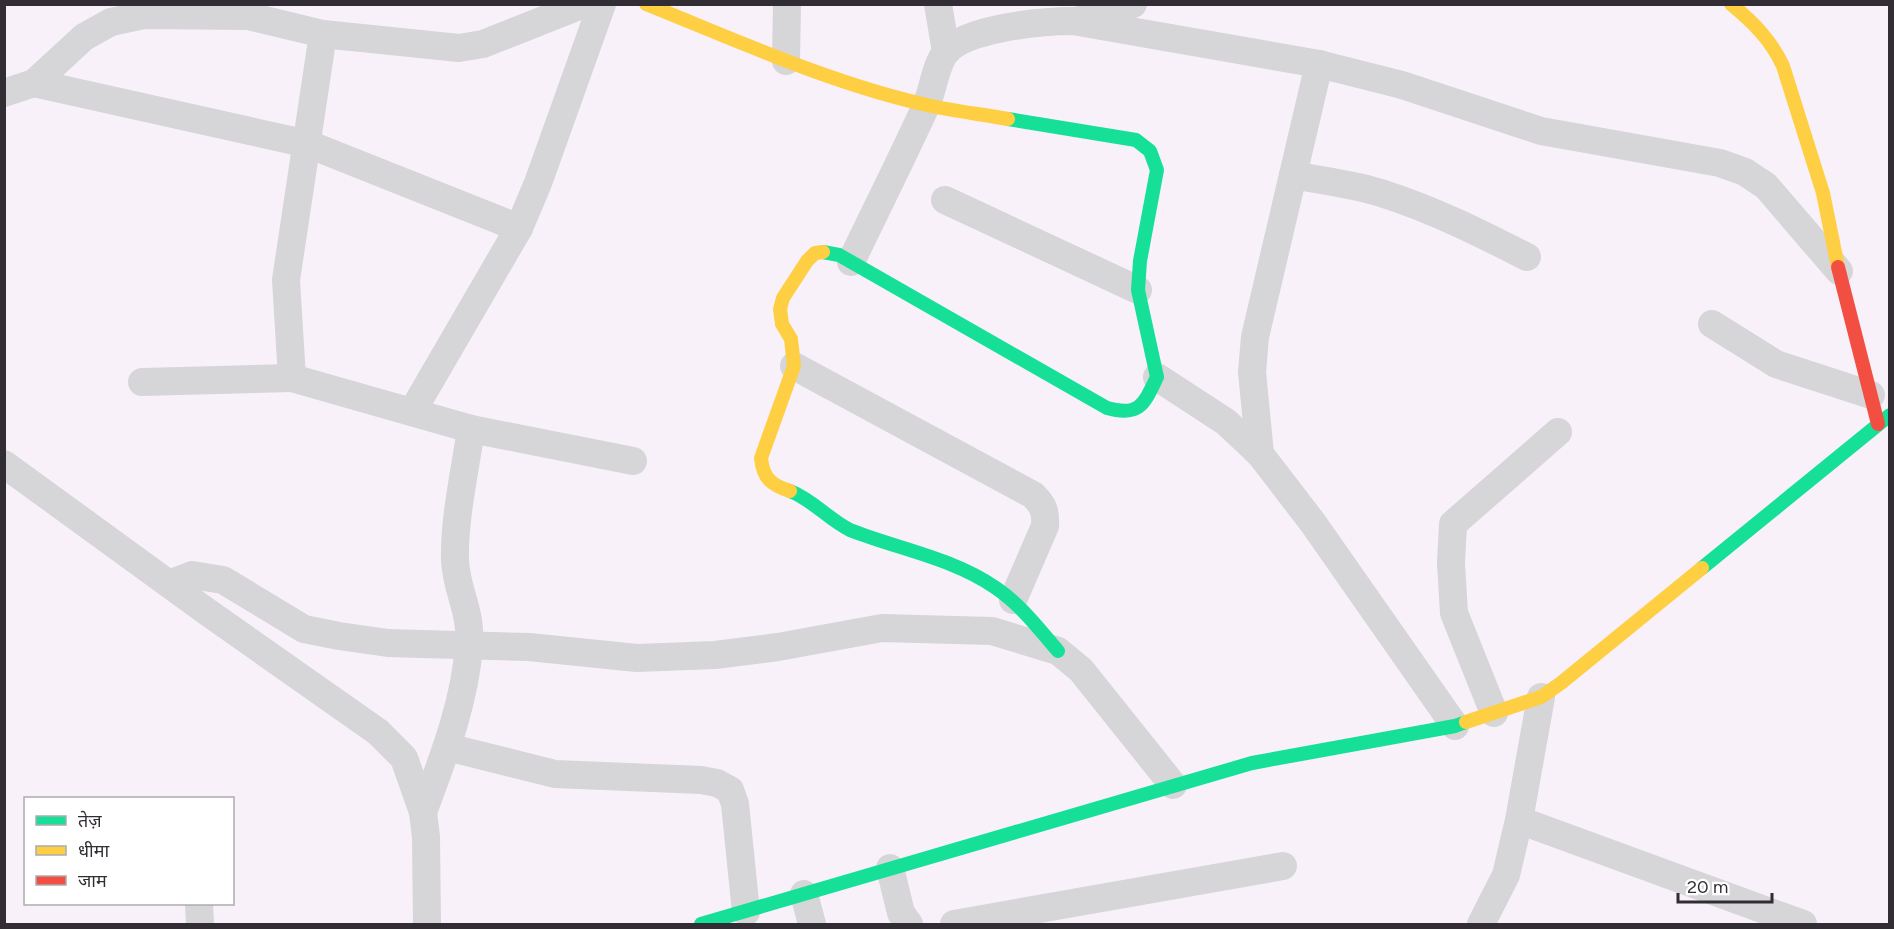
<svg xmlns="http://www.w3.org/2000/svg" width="1894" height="929" font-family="Figtree,'Noto Sans Devanagari',sans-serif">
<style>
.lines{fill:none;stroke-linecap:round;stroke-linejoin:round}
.street{stroke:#d6d5d8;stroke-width:28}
.fast{stroke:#16e098;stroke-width:14}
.slow{stroke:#ffcf43;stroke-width:14}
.jam{stroke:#f24e42;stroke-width:14}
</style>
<rect width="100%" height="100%" fill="#f8f1fa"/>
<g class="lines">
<g class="street">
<polyline points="938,4 946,52"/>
<polyline points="1080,20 1133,4"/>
<path d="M 323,34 L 286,280 L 292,378 L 471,429 C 465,471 454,518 455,560 C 456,590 472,612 469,645 C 465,703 443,758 423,812"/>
<polyline points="786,61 787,4"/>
<polyline points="34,83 308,144 519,228"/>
<polyline points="4,93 34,83 84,37 111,22 144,15 248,16 323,34 459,48 483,44 584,4"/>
<path d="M 1293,175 C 1323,181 1355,184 1384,194 C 1434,210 1480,233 1527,257"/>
<polyline points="945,200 1138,290"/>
<path d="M 851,262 C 876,210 901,160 925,108 C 933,92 935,65 946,52 C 966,28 1043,21 1073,21 L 1319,64 L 1402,85 L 1541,131 L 1720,163 L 1745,172 L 1766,186 L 1839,271"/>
<polyline points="1712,324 1776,364 1871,395"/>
<path d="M 794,366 L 1033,495 C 1043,505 1046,511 1045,526 L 1013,600"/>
<polyline points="1157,377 1226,422 1260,454 1313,523 1455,726"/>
<polyline points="142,382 292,378"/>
<polyline points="412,412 519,228 538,183 602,4"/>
<polyline points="471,429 633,461"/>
<polyline points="1260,454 1252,372 1255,337 1319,64"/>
<polyline points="4,464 206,611 378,732 404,758 423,812 426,837 427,924"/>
<polyline points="169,584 192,575 223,580 304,629 339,636 388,643 529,647 637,658 715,655 778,647 882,628 992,631 1058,651 1081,670 1173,785"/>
<polyline points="1494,713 1454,613 1451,563 1453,524 1558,432"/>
<polyline points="447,747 555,774 701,780 717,783 730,790 735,804 746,912"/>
<polyline points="1519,820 1803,924"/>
<polyline points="890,868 901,913 909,924"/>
<polyline points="804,894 812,924"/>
<polyline points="199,904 200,924"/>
<polyline points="954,924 1283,866"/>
<polyline points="1481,924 1506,875 1519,820 1541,697"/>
</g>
<g class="fast">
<path d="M 823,252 L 839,255 L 1107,408 C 1140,417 1144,404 1157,377 L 1138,290 L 1140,261 L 1157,170 L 1150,151 L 1136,140 L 1008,119"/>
<path d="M 790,491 C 813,500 828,519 850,530 C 898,549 953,558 996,588 C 1021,605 1039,629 1058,651"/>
<polyline points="1702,568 1890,415"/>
<polyline points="701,924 1252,763 1455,726 1466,722"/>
</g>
<g class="slow">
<path d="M 646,4 C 738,41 830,83 927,105 C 953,111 981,114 1008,119"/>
<path d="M 1731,4 C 1753,22 1771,40 1783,66 L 1823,193 L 1838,267"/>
<path d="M 790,491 C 771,485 763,478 761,458 L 794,366 L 791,339 L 782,324 L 780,309 L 783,298 L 807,261 L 815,253 L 823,252"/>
<polyline points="1466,722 1541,697 1561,683 1702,568"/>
</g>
<polyline class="jam" points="1838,267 1878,424"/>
</g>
<rect width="1894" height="929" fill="none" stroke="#322d34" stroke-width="12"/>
<rect x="24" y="797" width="210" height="108" fill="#ffffff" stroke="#adabae" stroke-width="1.5"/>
<rect x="36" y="816" width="30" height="9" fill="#16e098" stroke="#adabae" stroke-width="1.5"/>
<text x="78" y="827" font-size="18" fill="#322d34">तेज़</text>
<rect x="36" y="846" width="30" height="9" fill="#ffcf43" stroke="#adabae" stroke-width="1.5"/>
<text x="78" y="857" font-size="18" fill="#322d34">धीमा</text>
<rect x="36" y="876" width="30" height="9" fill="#f24e42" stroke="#adabae" stroke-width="1.5"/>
<text x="78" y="887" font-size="18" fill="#322d34">जाम</text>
<path d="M1678 893v9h94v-9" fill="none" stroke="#322d34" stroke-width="3"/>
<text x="1687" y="893" font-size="18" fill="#322d34" stroke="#ffffff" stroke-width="4.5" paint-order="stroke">20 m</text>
</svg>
